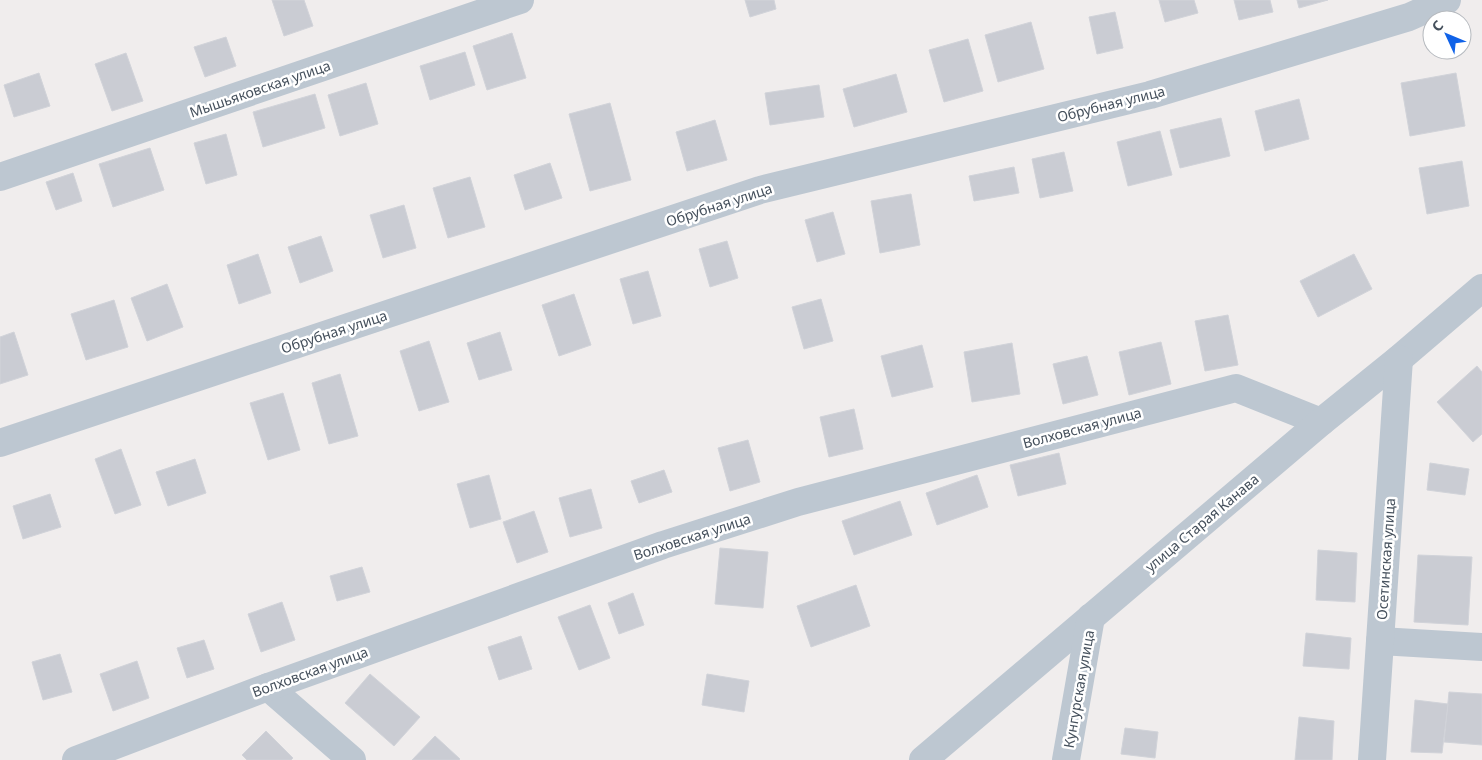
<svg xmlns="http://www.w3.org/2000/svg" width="1482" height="760" font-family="'Noto Sans',sans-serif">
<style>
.building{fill:#caccd3;stroke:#d1d3d9}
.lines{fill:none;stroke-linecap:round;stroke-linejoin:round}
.minor{stroke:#bdc7d1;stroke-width:28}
.labels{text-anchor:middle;stroke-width:5;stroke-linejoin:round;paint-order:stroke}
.street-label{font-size:14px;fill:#45505c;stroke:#fff}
</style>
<rect width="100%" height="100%" fill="#f0eded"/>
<g class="building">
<polygon points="272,0 304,0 313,26 284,36"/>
<polygon points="745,0 774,0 776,9 750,17"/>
<polygon points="1159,0 1194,0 1198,13 1165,22"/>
<polygon points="1234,0 1270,0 1273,12 1239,20"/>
<polygon points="1297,0 1328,0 1299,8"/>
<polygon points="1115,12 1123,48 1097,54 1089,17"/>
<polygon points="1031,22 1044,69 998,82 985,35"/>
<polygon points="512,33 526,78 487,90 473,46"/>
<polygon points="226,37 236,66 205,77 194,47"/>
<polygon points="968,39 983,91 944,102 929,50"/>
<polygon points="465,52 475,85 430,100 420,66"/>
<polygon points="126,53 143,101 112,111 95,64"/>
<polygon points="39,73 50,106 14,117 4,85"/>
<polygon points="1456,73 1465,126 1410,136 1401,83"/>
<polygon points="896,74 907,112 854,127 843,89"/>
<polygon points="366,83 378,124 340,136 328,95"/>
<polygon points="819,85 824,117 770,125 765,93"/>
<polygon points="315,94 325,128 263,147 253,112"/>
<polygon points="1299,99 1309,139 1265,151 1255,111"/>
<polygon points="610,103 631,180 590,191 569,114"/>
<polygon points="1221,118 1230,156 1180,168 1170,130"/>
<polygon points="715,120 727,160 687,171 676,132"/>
<polygon points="1160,131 1172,175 1128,186 1117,142"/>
<polygon points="226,134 237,175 206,184 194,143"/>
<polygon points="150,148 164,190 113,207 99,164"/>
<polygon points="1064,152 1073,191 1040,198 1032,159"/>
<polygon points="1462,161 1469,206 1427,214 1419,168"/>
<polygon points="550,163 562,198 525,210 514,175"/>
<polygon points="1014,167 1019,193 974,201 969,176"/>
<polygon points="73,173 82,201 56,210 46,182"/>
<polygon points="470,177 485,227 448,238 433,188"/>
<polygon points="911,194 920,245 880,253 871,201"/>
<polygon points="404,205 416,248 383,258 370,215"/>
<polygon points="833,212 845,254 817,262 805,220"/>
<polygon points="321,236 333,271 300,283 288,247"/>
<polygon points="727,241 738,278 710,287 699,249"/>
<polygon points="258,254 271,293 239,304 227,265"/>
<polygon points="1354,254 1372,289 1318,317 1300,281"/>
<polygon points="648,271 661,316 633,324 620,279"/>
<polygon points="167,284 183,327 147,341 131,298"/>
<polygon points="574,294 591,345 559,356 542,305"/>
<polygon points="821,299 833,341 804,349 792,307"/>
<polygon points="114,300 128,347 86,360 71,314"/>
<polygon points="1228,315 1238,365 1205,371 1195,321"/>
<polygon points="14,332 28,375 0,384 0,337"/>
<polygon points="500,332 512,370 479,380 467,343"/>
<polygon points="429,341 449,402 419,411 400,351"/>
<polygon points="1161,342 1171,384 1129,395 1119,352"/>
<polygon points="1012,343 1020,394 972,402 964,352"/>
<polygon points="922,345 933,387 892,397 881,356"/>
<polygon points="1087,356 1098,395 1063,404 1053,364"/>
<polygon points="1477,366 1482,372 1482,434 1473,442 1437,402"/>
<polygon points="340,374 358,436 329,444 312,383"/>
<polygon points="283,393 300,450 268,460 250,403"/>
<polygon points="854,409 863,449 829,457 820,417"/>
<polygon points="748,440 760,482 730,491 718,448"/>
<polygon points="121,449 141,505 115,514 95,459"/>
<polygon points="1059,453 1066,484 1018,496 1010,465"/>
<polygon points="195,459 206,493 168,506 156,472"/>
<polygon points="1430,463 1469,469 1465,495 1427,490"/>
<polygon points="664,470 672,492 639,503 631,481"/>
<polygon points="489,475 501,519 470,528 457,484"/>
<polygon points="977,475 988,507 937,525 926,493"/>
<polygon points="591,489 602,528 570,537 559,498"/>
<polygon points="50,494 61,527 23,539 13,506"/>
<polygon points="900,501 912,535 854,555 842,521"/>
<polygon points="534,511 548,552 517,563 503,522"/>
<polygon points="720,548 768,552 763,608 715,604"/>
<polygon points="1318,550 1357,553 1355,602 1316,600"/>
<polygon points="1418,555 1472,557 1468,625 1414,622"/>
<polygon points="362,567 370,592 337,601 330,576"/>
<polygon points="856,585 870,626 811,647 797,606"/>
<polygon points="633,593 644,625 619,634 608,603"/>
<polygon points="282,602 295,640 261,652 248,614"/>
<polygon points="590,605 610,658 579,670 558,617"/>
<polygon points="1306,633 1351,638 1349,669 1303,666"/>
<polygon points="521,636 532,669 499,680 488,647"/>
<polygon points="204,640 214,669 187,678 177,648"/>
<polygon points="60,654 72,692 43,700 32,662"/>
<polygon points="137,661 149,698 113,711 100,674"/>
<polygon points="370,674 420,717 394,746 345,703"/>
<polygon points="707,674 749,681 744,712 702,705"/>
<polygon points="1449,692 1482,694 1482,745 1444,742"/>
<polygon points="1415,700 1448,704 1442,753 1411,752"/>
<polygon points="1299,717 1334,721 1332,760 1295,760"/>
<polygon points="1125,728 1158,732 1155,758 1121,754"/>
<polygon points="266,731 293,758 291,760 247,760 242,755"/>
<polygon points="435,736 460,759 459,760 412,760"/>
</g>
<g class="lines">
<g class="minor">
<polyline points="0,177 520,0"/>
<polyline points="0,443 760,190 1150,95 1409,17 1447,0"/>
<polyline points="1380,641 1482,647"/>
<polyline points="268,687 352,760"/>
<polyline points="76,760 268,687 663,545 798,502 1236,388 1321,422"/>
<polyline points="923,760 1321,422 1399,359 1482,288"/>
<polyline points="1066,760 1091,617"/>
<polyline points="1372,760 1399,359"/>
</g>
</g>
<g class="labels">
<g class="street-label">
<text transform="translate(260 89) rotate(-19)" y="5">Мышьяковская улица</text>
<text transform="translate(1111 104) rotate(-14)" y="5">Обрубная улица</text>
<text transform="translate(719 205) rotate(-18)" y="5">Обрубная улица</text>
<text transform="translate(334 332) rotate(-18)" y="5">Обрубная улица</text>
<text transform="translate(1082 428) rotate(-15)" y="5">Волховская улица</text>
<text transform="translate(1202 523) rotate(-40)" y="5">улица Старая Канава</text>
<text transform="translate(692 537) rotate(-18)" y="5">Волховская улица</text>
<text transform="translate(1386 559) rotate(-86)" y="5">Осетинская улица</text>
<text transform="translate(310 672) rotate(-20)" y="5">Волховская улица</text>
<text transform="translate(1079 689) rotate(-80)" y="5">Кунгурская улица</text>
</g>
</g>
<g transform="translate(1447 35) rotate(314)"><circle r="24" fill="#ffffff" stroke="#b5b9be"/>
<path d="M0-4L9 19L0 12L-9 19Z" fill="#1062e8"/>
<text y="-8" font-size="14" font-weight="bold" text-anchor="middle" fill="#45505c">С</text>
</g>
</svg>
